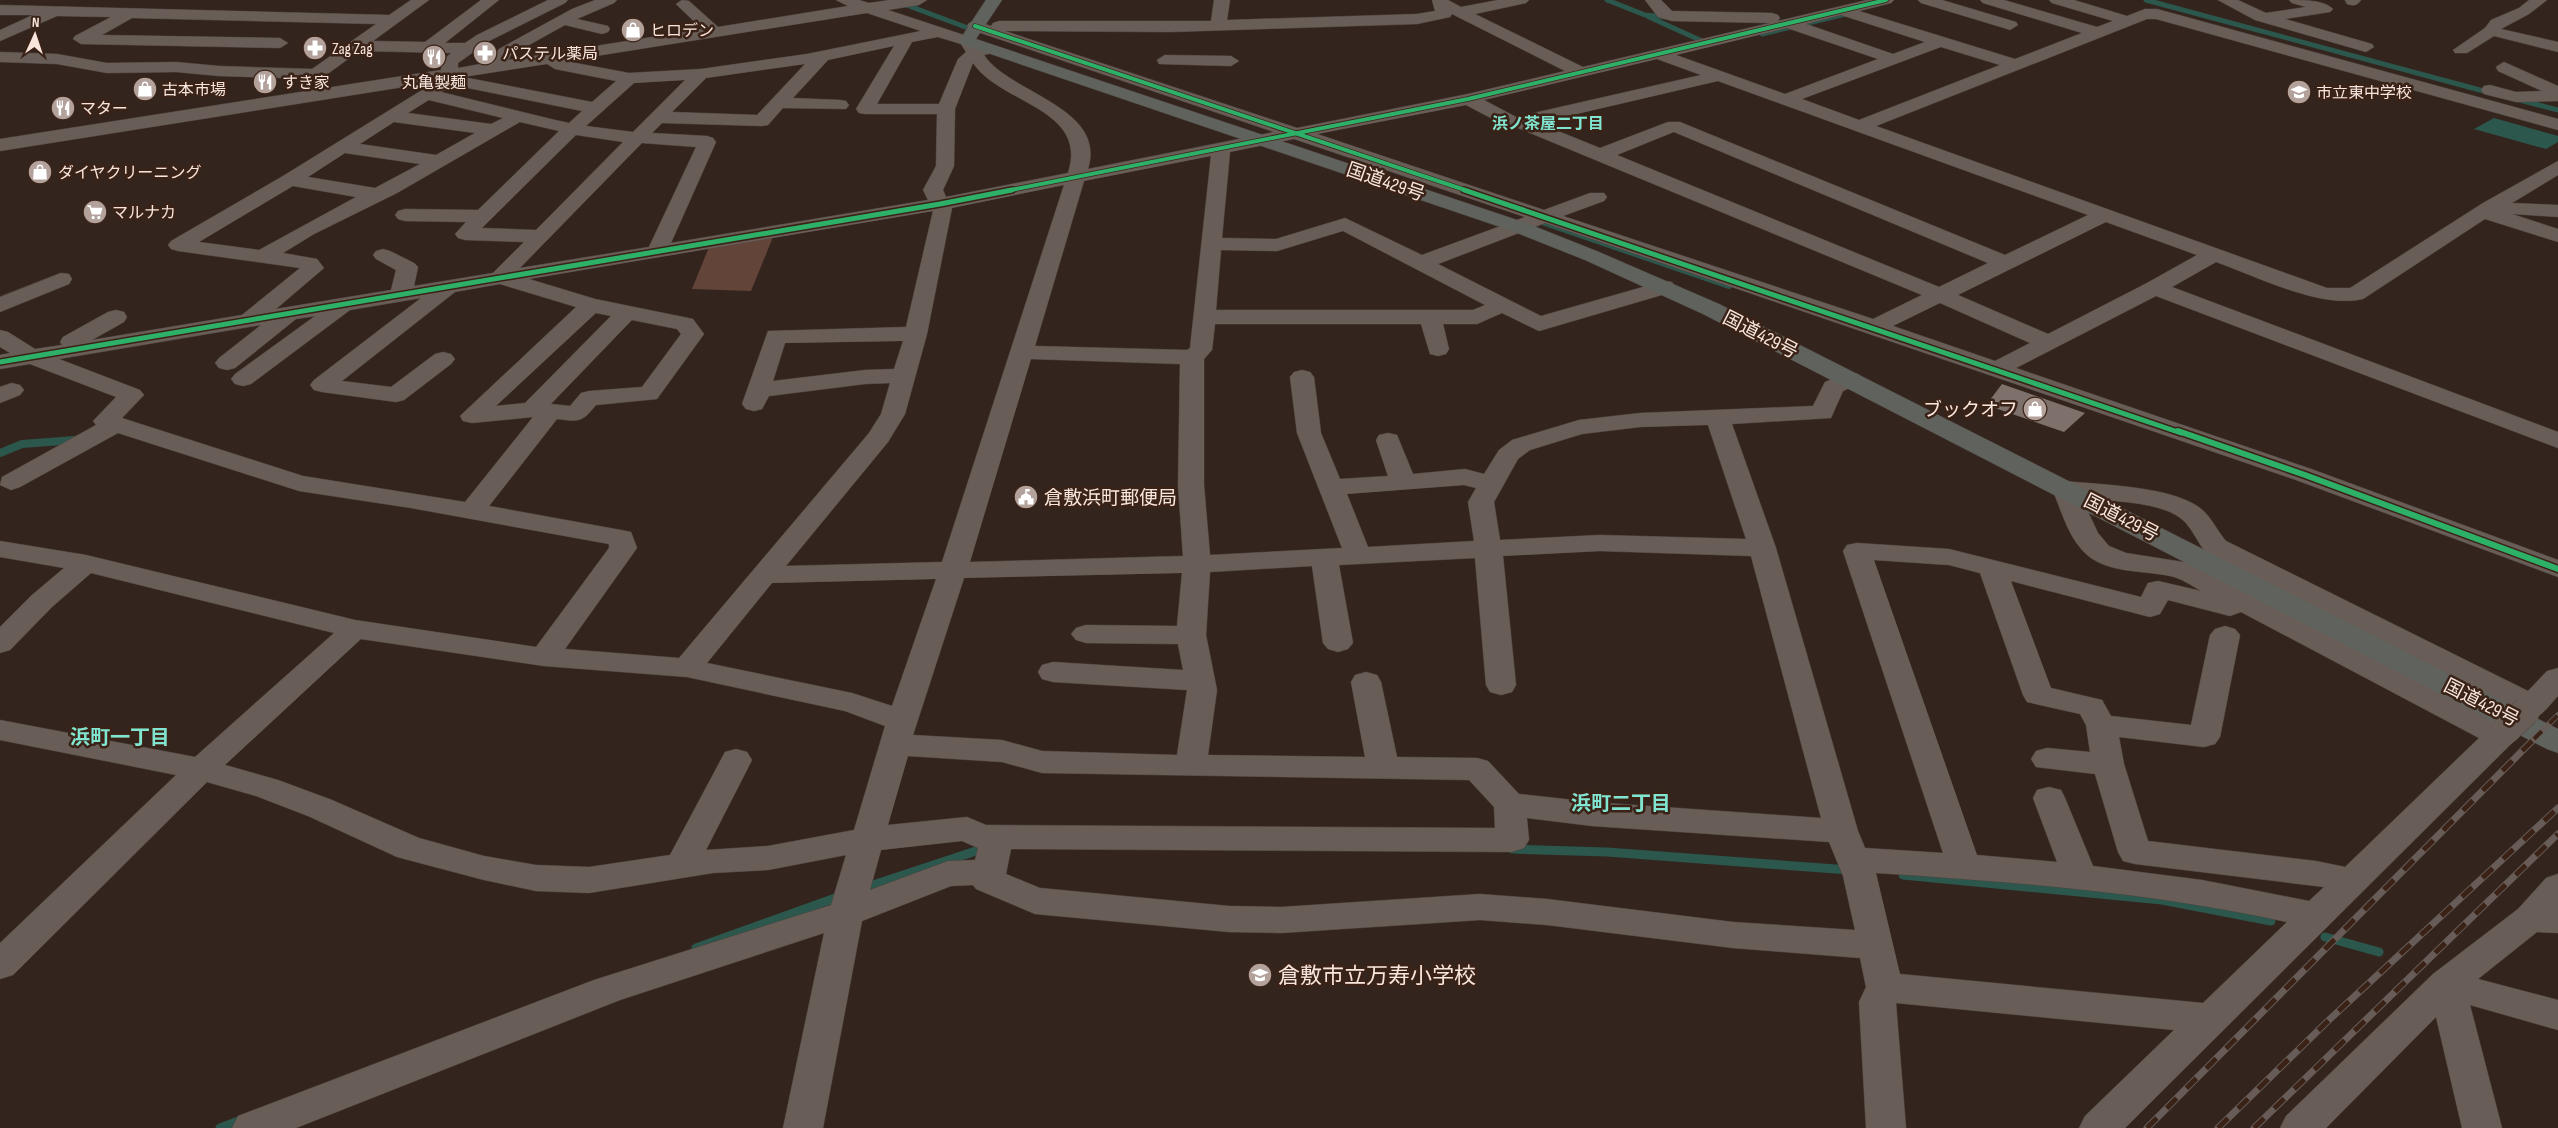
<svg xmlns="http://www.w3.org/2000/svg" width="2558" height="1128" font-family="'Sofia Sans Condensed','Noto Sans JP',sans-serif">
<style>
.green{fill:#624538}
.water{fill:#2b574d}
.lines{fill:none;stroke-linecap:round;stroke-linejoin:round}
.stream-far3{stroke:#2b574d;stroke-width:5}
.stream-far2{stroke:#2b574d;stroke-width:6}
.stream-far1{stroke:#2b574d;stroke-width:8}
.stream{stroke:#2b574d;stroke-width:9}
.building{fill:#7e716c}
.minor-casing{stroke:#4e423c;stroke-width:1}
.highway-casing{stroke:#4e423c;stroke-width:1}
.minor{fill:#695d58;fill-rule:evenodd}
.highway{fill:#60635d;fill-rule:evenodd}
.rail-far1-casing{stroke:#675c57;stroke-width:5.5}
.rail-casing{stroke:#675c57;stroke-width:7}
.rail-far1{stroke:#3b2216;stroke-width:4;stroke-dasharray:11;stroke-linecap:butt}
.rail{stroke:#3b2216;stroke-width:5;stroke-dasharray:14;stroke-linecap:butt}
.minor-bridge-casing{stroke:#4e423c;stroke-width:29;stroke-linecap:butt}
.minor-bridge{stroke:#695d58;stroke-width:28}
.cycleway-far2-casing{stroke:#3b2216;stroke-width:5.5}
.cycleway-far1-casing{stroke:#3b2216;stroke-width:8}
.cycleway-casing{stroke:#3b2216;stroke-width:9}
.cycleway-far2{stroke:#2db169;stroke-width:4}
.cycleway-far1{stroke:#2db169;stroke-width:5}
.cycleway{stroke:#2db169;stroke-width:6}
.labels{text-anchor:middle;stroke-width:5;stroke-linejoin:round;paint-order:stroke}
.far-poi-label{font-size:16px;fill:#f8e6de;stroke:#3b2216;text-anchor:start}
.far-neighbourhood-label{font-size:16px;font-weight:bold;fill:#81e6d1;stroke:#3b2216}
.street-label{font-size:19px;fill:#f8e6de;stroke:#3b2216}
.poi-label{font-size:19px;fill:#f8e6de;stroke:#3b2216;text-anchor:end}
.neighbourhood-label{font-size:20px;font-weight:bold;fill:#81e6d1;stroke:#3b2216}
.near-poi-label{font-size:22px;fill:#f8e6de;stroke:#3b2216;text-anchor:start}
</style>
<rect width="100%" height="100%" fill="#33251e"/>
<polygon class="green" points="773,237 751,291 692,289 709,247"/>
<polygon class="water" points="2494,118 2558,136 2558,142 2546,149 2474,129"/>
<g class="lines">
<g class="stream-far3">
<polyline points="893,0 976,31"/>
<polyline points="1607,0 1645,15 1666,17"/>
<polyline points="2146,0 2491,93"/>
<polyline points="1649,17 1702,41"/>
<polyline points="1762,34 1850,13"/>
<polyline points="2516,99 2558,110"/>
</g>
<polyline class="stream-far2" points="1536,220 1729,286"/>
<polyline class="stream-far1" points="0,453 22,444 75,440"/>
<g class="stream">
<polyline points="1512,849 1607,852 1849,870"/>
<polyline points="1903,875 2162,900 2271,921"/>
<polyline points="861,889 988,847"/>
<polyline points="2325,937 2379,952"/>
<polyline points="696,948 841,896"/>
<polyline points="220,1128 244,1119"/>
</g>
</g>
<polygon class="building" points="2002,384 2085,413 2064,432 1986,405"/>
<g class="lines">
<g class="minor-casing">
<g id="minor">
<path d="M 411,0 L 429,0 L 373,41 L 425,42 L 481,0 L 499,0 L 445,43 L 465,43 L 477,35 L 548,0 L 568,0 L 565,3 L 489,41 L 458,63 L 458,68 L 492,62 L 491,60 L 499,49 L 572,9 L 595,0 L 617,0 L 614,3 L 577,19 L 608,26 L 610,29 L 608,32 L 602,34 L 565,25 L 511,55 L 508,60 L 702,29 L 679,7 L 676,4 L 682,0 L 689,1 L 718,27 L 848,6 L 836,0 L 859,0 L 869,3 L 890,0 L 927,0 L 919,5 L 888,10 L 973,38 L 979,46 L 996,46 L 998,49 L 996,52 L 984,55 C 1010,94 1107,107 1088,169 L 1274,132 L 969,29 L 967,26 L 969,23 L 975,21 L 991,26 L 993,23 L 999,21 L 1211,21 L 1214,0 L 1230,0 L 1227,20 L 1417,14 L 1435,11 L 1432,0 L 1448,0 L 1461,7 L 1498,0 L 1529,0 L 1526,3 L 1475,14 L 1583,67 L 1770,23 L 1672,21 L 1658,17 L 1645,0 L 1661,0 L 1672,11 L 1772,13 L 1778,15 L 1780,18 L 1778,21 L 1867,0 L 1894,0 L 1891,3 L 1859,11 L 2015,59 L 2082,33 L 1983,3 L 1980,0 L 2004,0 L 2097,27 L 2113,21 L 2052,3 L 2049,0 L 2074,0 L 2127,16 L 2145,9 L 2157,9 L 2558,119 L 2558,130 L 2156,19 L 2147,19 L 1876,126 L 2327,288 L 2350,288 L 2483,203 L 2558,161 L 2558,175 L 2512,203 L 2558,205 L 2558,217 L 2512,214 L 2558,229 L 2558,242 L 2485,219 L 2363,299 C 2320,309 2256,276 2216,262 L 2172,287 L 2558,432 L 2558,448 L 2156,296 L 2016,368 L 2314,470 L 2558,560 L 2558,577 L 2296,480 L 1545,223 L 1438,264 L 1541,316 L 1664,281 L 1672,282 L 1675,287 L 1672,292 L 1539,331 L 1502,313 L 1477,324 L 1443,324 L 1449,349 L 1446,354 L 1438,356 L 1430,354 L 1421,324 L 1215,324 L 1212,350 L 1204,359 L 1204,485 L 1210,555 L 1342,548 L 1297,433 L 1290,377 L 1294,372 L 1302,370 L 1310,372 L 1314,377 L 1321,433 L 1340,479 L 1388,476 L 1376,440 L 1379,435 L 1388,433 L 1397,435 L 1413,474 L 1465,469 L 1484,474 L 1499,450 L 1512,440 L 1579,420 L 1640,413 L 1813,406 L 1825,382 L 1850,372 L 1858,374 L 1862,379 L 1858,384 L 1843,391 L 1831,418 L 1732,424 L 1776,548 L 1858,831 L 1865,848 L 1943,853 L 1843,551 L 1847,545 L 1857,543 L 1949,549 L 2141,597 L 2148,583 L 2158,581 L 2201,591 C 2192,586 2181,578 2170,576 C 2143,570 2104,574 2083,551 C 2067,534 2061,509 2052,489 L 2056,484 L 2065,481 C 2101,485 2171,486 2200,508 C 2211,516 2217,531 2226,541 L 2528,691 L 2547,671 L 2558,668 L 2558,696 C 2544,711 2538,724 2515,718 L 2511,711 L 2512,708 L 2206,553 C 2198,543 2193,530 2184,521 C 2163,501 2110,501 2082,499 L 2098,533 L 2109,546 L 2126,553 L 2190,563 L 2499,722 L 2505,721 L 2516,724 L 2521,731 L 2512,743 L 2125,1128 L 2079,1128 L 2085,1116 L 2174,1030 L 1896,1003 L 1906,1128 L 1866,1128 L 1859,1002 L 1866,987 L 1860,958 L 1733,948 L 1547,925 L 1480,920 L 1281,933 L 1229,932 L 1035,914 L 976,889 L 973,885 L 951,886 L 862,921 L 823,1128 L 783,1128 L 824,933 L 620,1000 L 296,1128 L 232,1128 L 238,1116 L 594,980 L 831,905 L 846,855 L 768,870 L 713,873 L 589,893 L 536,891 L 484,880 L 397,857 L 308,816 L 256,796 L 207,782 L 13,975 L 0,979 L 0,943 L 176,775 L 0,740 L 0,720 L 195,757 L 334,633 L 91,573 L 52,607 L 10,650 L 0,653 L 0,627 L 32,595 L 64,568 L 0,557 L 0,541 L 86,555 L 355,620 L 536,647 L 609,548 L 609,544 L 411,508 L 299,491 L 118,433 L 20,487 L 11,490 L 0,485 L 2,477 L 96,425 L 93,421 L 116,397 L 30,364 L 0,369 L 0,355 L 10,353 L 0,347 L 0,330 L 8,332 L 35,349 L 62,345 L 60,342 L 63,337 L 108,312 L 116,310 L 124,312 L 127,317 L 124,322 L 92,340 L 242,315 L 300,268 L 178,251 L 171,249 L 168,245 L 171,241 L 283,176 L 435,82 L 0,151 L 0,139 L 441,70 L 442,61 L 451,53 L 359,51 L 322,78 L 316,79 L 219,76 L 176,72 L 107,73 L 57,64 L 0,62 L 0,52 L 57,54 L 107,63 L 176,62 L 219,66 L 312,69 L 376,24 L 132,18 L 102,35 L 280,38 L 288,43 L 280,48 L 81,44 L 73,39 L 75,36 L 111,17 L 57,16 L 0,41 L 0,30 L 33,15 L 0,15 L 0,5 L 389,15 ZM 867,13 L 921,31 L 807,54 L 701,69 L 629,73 L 565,61 ZM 1452,14 L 1565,71 L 1468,94 L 1297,128 L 1005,31 L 1170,32 L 1417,24 L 1450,17 ZM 1841,15 L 1925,42 L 1893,54 L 1806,24 ZM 1787,28 L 1878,59 L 1785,94 L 1676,55 ZM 938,37 L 961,44 L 966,52 L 958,59 L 939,104 L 877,104 L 912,42 ZM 894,46 L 856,109 L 859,113 L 865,114 L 937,114 L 936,166 L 923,190 L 928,200 L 671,243 L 716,142 L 713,138 L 707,136 L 652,133 L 662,123 L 762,126 L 768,125 L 783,108 L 846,109 L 849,105 L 846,101 L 840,100 L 793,98 L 828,60 ZM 1941,47 L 2000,65 L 1859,120 L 1802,99 ZM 1657,59 L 1701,75 L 1516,117 L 1484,100 ZM 973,63 C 1000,104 1089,108 1068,173 L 946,197 L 943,190 L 954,166 L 955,109 ZM 547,64 L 555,69 L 616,81 L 592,102 L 463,77 ZM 805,64 L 757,115 L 672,112 L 706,78 ZM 685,80 L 633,132 L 586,126 L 634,83 ZM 1718,81 L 2088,215 L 2005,255 L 1680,122 L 1668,122 L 1600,148 L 1538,123 ZM 453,85 L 582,111 L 569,123 L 555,120 L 441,92 ZM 429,100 L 503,118 L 491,124 L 408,113 ZM 1466,105 L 1508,127 L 1518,128 L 1922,295 L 1873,319 L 1563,216 L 1604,201 L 1607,197 L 1604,193 L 1590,193 L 1544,210 L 1317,134 ZM 394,122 L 475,133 L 436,155 L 360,144 ZM 520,122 L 559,131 L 478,210 L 405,209 L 398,211 L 395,215 L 398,219 L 405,221 L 466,222 L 455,234 L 458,238 L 465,240 L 524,242 L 493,273 L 414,286 L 418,267 L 414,263 L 390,251 L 383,249 L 376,251 L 373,255 L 376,259 L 396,270 L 391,290 L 276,309 L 324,268 L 317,259 L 283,253 L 314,234 L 397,193 ZM 1674,132 L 1988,263 L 1939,287 L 1617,155 ZM 576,135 L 623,142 L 536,230 L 482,228 ZM 1294,139 L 1525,217 L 1422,255 L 1345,218 L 1276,239 L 1222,238 L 1230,152 ZM 642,143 L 696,147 L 649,247 L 520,268 ZM 345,153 L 420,164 L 375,188 L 308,177 ZM 1211,156 L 1190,348 L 1187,350 L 1035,346 L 1084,181 ZM 1064,185 L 942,562 L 786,566 L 888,442 L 905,414 L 927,334 L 952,208 ZM 293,186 L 356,197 L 259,250 L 199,242 ZM 933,211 L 906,327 L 768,331 L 742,404 L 746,409 L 754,411 L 762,409 L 769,396 L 865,384 L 890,383 L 881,414 L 869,433 L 679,658 L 565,649 L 637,548 L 631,532 L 621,530 L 489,506 L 557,419 C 580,422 582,422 596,405 L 657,399 L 704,334 L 693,319 L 595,299 L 529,279 ZM 2106,222 L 2197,255 L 2147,283 L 2048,334 L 1958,295 ZM 1343,231 L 1485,305 L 1473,310 L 1216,310 L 1221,250 L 1277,251 ZM 500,284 L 576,307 L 460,416 L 463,421 L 472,423 L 533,417 L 465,502 L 303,476 L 125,419 L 122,418 L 144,395 L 140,390 L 59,359 L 261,325 L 219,358 L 215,363 L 219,368 L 227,370 L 235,368 L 296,319 L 315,316 L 235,374 L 231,379 L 235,384 L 243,386 L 251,384 L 350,310 L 421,298 L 314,380 L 310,385 L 314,390 L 322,392 L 396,402 L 404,400 L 451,364 L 455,359 L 451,354 L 443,352 L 435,354 L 391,387 L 342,381 L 455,292 ZM 1940,303 L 2030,343 L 1995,361 L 1893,326 ZM 596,313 L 611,316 L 525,403 L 496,406 ZM 632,320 L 677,329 L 681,334 L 642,387 L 589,391 L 581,393 L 570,406 L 551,404 ZM 903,341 L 894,369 L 865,370 L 773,381 L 785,343 ZM 1031,359 L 1180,364 L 1178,485 L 1183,556 L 970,562 ZM 1708,425 L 1746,539 L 1600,535 L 1500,540 L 1494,502 L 1518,459 L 1530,450 L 1582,434 L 1640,427 ZM 1464,485 L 1476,488 L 1468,502 L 1474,541 L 1368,547 L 1347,494 ZM 1600,551 L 1751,556 L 1821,818 L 1592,802 L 1519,794 L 1488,761 L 1477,758 L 1397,757 L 1381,682 L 1377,675 L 1366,672 L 1355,675 L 1351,682 L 1365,757 L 1208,755 L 1217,690 L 1206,635 L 1210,572 L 1312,566 L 1323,643 L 1328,649 L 1338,652 L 1348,649 L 1353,643 L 1339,565 L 1475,558 L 1486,685 L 1490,692 L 1501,695 L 1512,692 L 1516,685 L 1503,556 ZM 1874,560 L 1949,565 L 1980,573 L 2023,695 L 2027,702 L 2080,714 L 2086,725 L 2090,752 L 2047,748 L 2036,751 L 2031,759 L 2036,767 L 2095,774 L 2118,852 L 2123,861 L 2135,864 L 2324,887 L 2309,901 L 2202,880 L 2093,866 L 2065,798 L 2061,790 L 2049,787 L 2037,790 L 2033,798 L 2057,862 L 1977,855 ZM 1182,573 L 1177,626 L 1086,625 L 1076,628 L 1071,634 L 1076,640 L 1086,643 L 1178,644 L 1183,670 L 1053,662 L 1042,665 L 1038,672 L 1042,679 L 1053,682 L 1187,690 L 1177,755 L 1042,751 L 1002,740 L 913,735 L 964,578 ZM 936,579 L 892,706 L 852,693 L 707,663 L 772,583 ZM 2011,581 L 2150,617 L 2160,614 L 2168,600 L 2230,616 L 2241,612 L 2479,738 L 2345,867 L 2316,861 L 2148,841 L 2124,764 L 2119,737 L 2204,747 L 2215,744 L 2220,737 L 2240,635 L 2235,629 L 2225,626 L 2215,629 L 2210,635 L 2191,725 L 2111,716 L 2102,700 L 2051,688 ZM 361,639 L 544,666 L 687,677 L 845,711 L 885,726 L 854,830 L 768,846 L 706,850 L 752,760 L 747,752 L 736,749 L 725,752 L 670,855 L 589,867 L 536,865 L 484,856 L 419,838 L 332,800 L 278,780 L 225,765 ZM 908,756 L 1002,762 L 1042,773 L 1469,780 L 1494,807 L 1495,828 L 986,825 L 967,817 L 888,825 ZM 1527,818 L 1592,826 L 1829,842 L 1843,876 L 1855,930 L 1733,922 L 1547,899 L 1480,894 L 1281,907 L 1229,906 L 1040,888 L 1006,874 L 1011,849 L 1512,852 L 1524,848 L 1529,840 ZM 962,841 L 978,848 L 975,860 L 948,861 L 870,890 L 881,850 ZM 1876,873 C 2014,882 2152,892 2287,922 L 2203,1003 L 1900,974 Z"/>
<polygon points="1918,0 1942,0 2016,22 2018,25 2010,30 2004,28 1921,3"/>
<path d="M 2218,0 L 2238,0 L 2266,13 L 2306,7 L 2292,3 L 2289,0 C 2304,0 2324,0 2333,9 L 2330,12 L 2285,19 L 2372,44 L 2374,47 L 2366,52 L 2255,20 Z"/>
<path d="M 2345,0 L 2361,0 C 2357,6 2353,6 2347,4 Z"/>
<polygon points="2529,0 2547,0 2529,14 2501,29 2558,42 2558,52 2494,36 2467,53 2455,53 2453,50 2485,28 2491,20 2519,8"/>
<polygon points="1165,55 1231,56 1239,61 1231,66 1159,64 1157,60"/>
<polygon points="2504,62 2558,86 2558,101 2516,102 2484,94 2481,90 2484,86 2490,85 2516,92 2542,91 2498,71 2496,67"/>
<polygon points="61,273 69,274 72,279 69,284 0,312 0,297"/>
<polygon points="12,383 20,385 24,390 20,395 0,403 0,387"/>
<polygon points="2558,874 2558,933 2537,932 2478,979 2558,1000 2558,1030 2470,1005 2502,1128 2462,1128 2436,1017 2326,1128 2280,1128 2286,1116 2433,974 2518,909 2546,878"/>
</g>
</g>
<g class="highway-casing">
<polygon id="highway" points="986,0 1002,0 976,39 1526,223 1599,252 1719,304 2558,729 2558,753 2547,749 1703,314 1585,260 1512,231 961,44 959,41"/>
</g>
<use href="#minor" class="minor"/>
<use href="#highway" class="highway"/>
<g class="rail-far1-casing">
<polyline id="rail-far1" points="2534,739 2558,715"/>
</g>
<g class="rail-casing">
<g id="rail">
<polyline points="2147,1128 2535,738"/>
<polyline points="2218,1128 2330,1019 2558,808"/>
<polyline points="2254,1128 2558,834"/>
</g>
</g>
<use href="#rail-far1" class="rail-far1"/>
<use href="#rail" class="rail"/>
<g class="minor-bridge-casing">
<polyline id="minor-bridge" points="2505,731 2526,711"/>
</g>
<use href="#minor-bridge" class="minor-bridge"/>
<g class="cycleway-far2-casing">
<g id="cycleway-far2">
<polyline points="975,26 1468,191"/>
<polyline points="1006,191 1468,99 1886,0"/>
</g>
</g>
<g class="cycleway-far1-casing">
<g id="cycleway-far1">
<polyline points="1464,190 2181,433"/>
<polyline points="0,362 940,204 1012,190"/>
</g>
</g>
<g class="cycleway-casing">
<polyline id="cycleway" points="2178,431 2305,475 2558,569"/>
</g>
<use href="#cycleway-far2" class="cycleway-far2"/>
<use href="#cycleway-far1" class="cycleway-far1"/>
<use href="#cycleway" class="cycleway"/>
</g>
<defs>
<g id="shop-disc" transform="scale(1.25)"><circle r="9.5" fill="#b3a29b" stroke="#3b2216"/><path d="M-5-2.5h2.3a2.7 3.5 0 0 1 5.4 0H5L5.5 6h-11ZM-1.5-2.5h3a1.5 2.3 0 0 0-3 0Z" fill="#fff"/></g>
<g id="pharmacy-disc" transform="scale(1.25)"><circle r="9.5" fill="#b3a29b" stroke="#3b2216"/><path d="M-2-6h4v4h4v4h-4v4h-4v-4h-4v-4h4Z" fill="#fff"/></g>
<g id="restaurant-disc" transform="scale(1.25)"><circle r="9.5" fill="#b3a29b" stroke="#3b2216"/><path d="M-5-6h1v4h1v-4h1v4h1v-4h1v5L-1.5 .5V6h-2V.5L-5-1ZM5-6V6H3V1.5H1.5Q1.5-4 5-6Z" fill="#fff"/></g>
<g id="school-disc" transform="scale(1.25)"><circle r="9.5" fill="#b3a29b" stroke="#3b2216"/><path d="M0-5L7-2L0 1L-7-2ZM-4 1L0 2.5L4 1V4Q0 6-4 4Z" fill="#fff"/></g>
<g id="supermarket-disc" transform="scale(1.25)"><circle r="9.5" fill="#b3a29b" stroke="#3b2216"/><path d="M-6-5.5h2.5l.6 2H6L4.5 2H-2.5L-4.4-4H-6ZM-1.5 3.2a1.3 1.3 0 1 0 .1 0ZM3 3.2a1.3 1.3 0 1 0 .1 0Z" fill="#fff"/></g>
<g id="civic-disc" transform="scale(1.25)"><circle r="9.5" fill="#b3a29b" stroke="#3b2216"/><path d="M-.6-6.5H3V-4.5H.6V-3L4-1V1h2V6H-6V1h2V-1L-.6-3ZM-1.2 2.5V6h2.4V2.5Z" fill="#fff"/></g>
</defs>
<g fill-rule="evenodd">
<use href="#shop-disc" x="633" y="30"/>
<use href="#pharmacy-disc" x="315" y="48"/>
<use href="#pharmacy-disc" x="485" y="53"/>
<use href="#restaurant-disc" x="434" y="57"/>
<use href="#restaurant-disc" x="265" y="82"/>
<use href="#shop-disc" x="145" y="89"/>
<use href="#school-disc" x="2299" y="92"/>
<use href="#restaurant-disc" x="63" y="108"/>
<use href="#shop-disc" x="40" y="172"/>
<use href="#supermarket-disc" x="95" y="212"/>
<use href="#shop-disc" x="2035" y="409"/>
<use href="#civic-disc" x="1026" y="497"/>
<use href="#school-disc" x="1260" y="975"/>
</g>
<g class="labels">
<g class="far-poi-label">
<text x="650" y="36">ヒロデン</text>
<text x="332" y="54">Zag Zag</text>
<text x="502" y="59">パステル薬局</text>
<text x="282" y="88">すき家</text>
<text x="434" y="88" text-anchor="middle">丸亀製麺</text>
<text x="162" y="95">古本市場</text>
<text x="2316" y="98">市立東中学校</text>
<text x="80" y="114">マター</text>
<text x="58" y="178">ダイヤクリーニング</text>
<text x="112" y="218">マルナカ</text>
</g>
<g class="far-neighbourhood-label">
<text x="1548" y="129">浜ノ茶屋二丁目</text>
</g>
<g class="street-label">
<text transform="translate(1386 181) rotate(19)" y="7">国道429号</text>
<text transform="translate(1761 334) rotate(27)" y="7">国道429号</text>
<text transform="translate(2122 517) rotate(27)" y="7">国道429号</text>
<text transform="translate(2482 702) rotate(27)" y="7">国道429号</text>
</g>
<g class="poi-label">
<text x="2018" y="416">ブックオフ</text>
<text x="1044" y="504" text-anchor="start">倉敷浜町郵便局</text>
</g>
<g class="neighbourhood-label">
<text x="120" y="744">浜町一丁目</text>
<text x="1621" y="810">浜町二丁目</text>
</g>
<g class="near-poi-label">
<text x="1278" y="983">倉敷市立万寿小学校</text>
</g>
</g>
<g transform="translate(35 35) rotate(3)" stroke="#3b2216" stroke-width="4" paint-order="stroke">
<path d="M0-4L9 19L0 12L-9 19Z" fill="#f8e6de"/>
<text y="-8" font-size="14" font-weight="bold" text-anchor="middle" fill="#f8e6de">N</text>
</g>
</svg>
